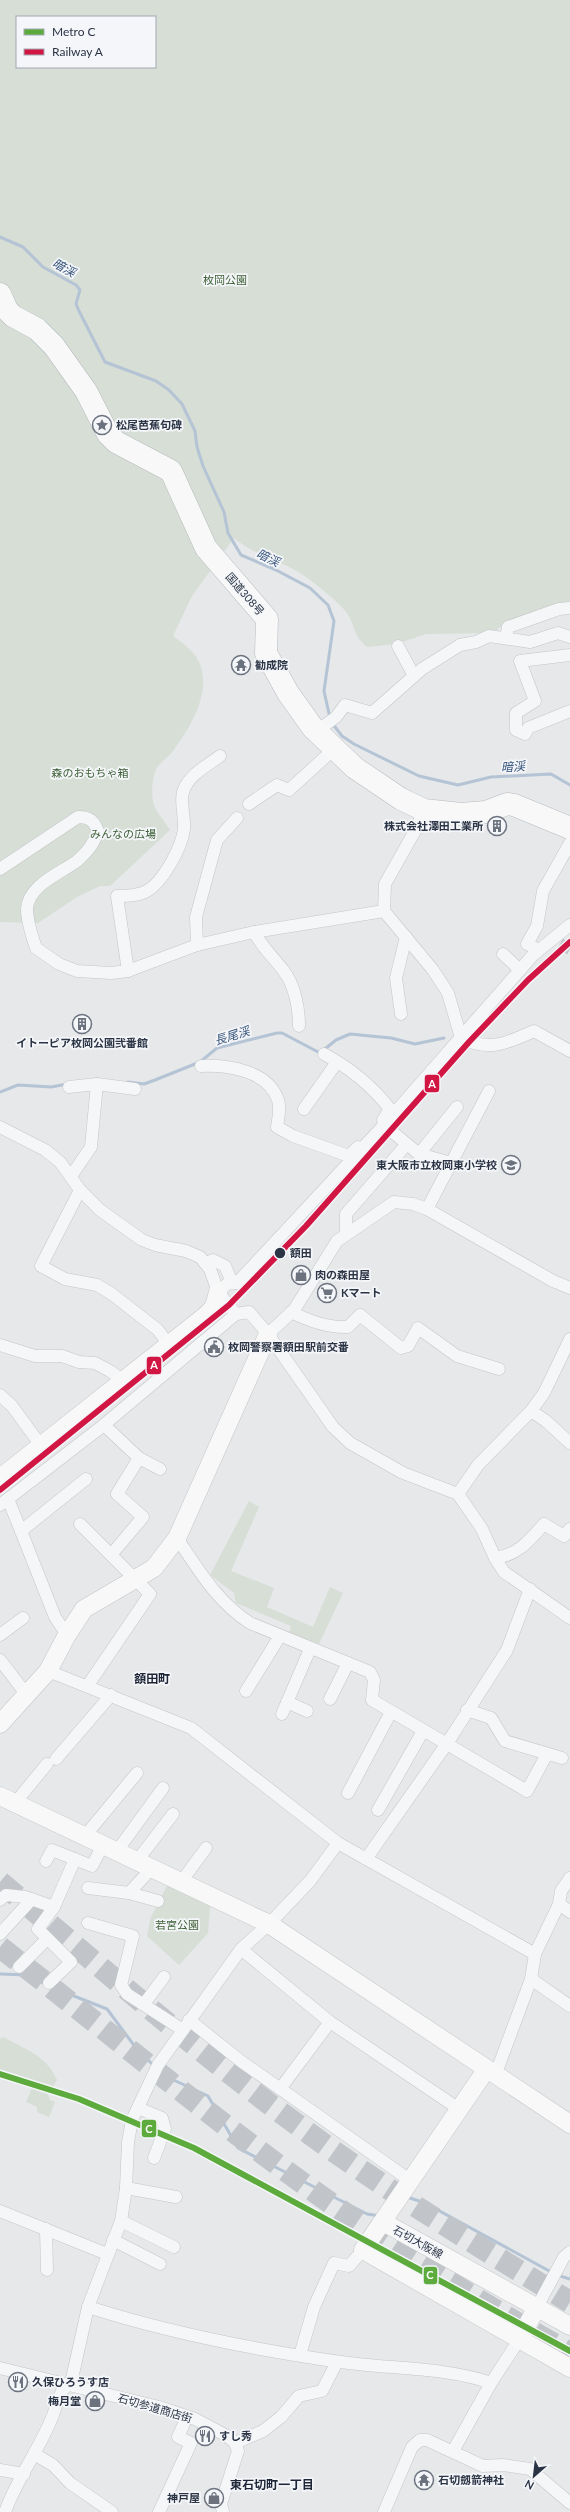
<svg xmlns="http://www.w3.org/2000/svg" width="570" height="2512" font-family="Lato,'Noto Sans JP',sans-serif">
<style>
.green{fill:#d6ded6;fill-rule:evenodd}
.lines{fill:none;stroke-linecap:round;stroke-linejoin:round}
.stream{stroke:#b4c4d5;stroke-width:3}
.street-tunnel{stroke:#c1c4c9;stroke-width:12;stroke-dasharray:12 6;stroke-linecap:butt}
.highway-tunnel{stroke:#c1c4c9;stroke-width:22;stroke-dasharray:22 11;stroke-linecap:butt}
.street-casing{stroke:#c4c6c8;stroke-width:13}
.secondary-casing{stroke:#c4c6c8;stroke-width:19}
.highway-casing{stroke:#b8bbbf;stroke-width:23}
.street{stroke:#f5f6f7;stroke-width:12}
.secondary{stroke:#f8f8f8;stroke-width:18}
.highway{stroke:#f8f8f8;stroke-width:22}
.rail-1-casing{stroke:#f4f6f9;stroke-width:9}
.rail-1{stroke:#d21644;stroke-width:6}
.metro-1-casing{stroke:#f4f6f9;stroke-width:9}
.metro-1{stroke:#5cab3c;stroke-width:6}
.stop-dot{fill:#2b3445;stroke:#f4f6f9;stroke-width:1.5}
.labels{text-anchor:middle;stroke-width:3.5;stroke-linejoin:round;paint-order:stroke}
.park-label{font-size:11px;fill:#3f6138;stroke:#f4f6f9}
.poi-label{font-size:11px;font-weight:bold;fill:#2b3445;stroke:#f4f6f9;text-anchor:start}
.street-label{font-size:11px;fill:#2b3445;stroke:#f4f6f9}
.stop-label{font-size:11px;font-weight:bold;fill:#2b3445;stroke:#f4f6f9;text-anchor:start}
.water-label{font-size:12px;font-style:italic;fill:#34527a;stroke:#f4f6f9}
.neighbourhood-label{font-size:12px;font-weight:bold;fill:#1d2536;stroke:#f4f6f9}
.line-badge{stroke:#f4f6f9;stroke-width:1.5}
.badge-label{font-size:11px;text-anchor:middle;font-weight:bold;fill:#fff}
</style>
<rect width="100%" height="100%" fill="#e6e8ea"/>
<g class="green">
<path d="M 0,0 L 570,0 L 570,604 L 524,615 L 504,624 L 493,633 L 426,634 L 396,644 L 367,647 C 355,638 355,628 349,616 C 343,605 317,585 306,577 C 284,561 255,556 234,538 L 192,596 L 173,636 C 184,644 197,653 201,667 C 210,696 189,729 173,751 C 168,758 157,764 155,772 C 152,781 151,796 154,805 C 155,811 167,824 170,830 L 110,886 L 100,886 L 77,897 L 38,923 L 0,922 ZM 17,17 L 155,17 L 155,67 L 17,67 Z"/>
<polygon points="249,1501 259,1507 231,1571 274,1588 267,1607 313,1627 330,1587 343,1593 319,1644 289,1633 291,1626 236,1603 234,1593 210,1575"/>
<polygon points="167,1886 210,1906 208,1933 179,1965 147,1936 151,1917"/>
<path d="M 3,2037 C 25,2049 47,2056 57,2080 L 48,2095 L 50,2100 L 55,2102 L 49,2117 L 37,2112 L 37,2107 L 26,2102 L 35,2081 L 0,2069 L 0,2039 Z"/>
</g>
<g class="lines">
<g class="stream">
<polyline points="0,237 23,247 43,267 76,285 80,290 76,304 79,311 105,362 156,381 169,390 182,404 195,431 197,447 203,466 224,512 228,533 241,555 276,570 310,588 328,605 334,621 324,691 330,718"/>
<polyline points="332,723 342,736 354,744 419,776 458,785 491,777 551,774 570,785"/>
<polyline points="128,1082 144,1084 155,1080 200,1062 217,1048 277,1033 282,1033 320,1053 336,1040 350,1034 391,1038 415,1044 444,1038"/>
<polyline points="0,1092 18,1085 51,1087 67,1084"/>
<polyline points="0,1974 28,1975 51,1987 107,2009 136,2048 154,2066"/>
<polyline points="158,2069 165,2076 208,2096 238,2148 367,2214 380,2216"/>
<polyline points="407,2197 425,2203 553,2273"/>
<polyline points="557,2275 570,2279"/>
</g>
<polyline class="street-tunnel" points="560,944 570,949"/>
<g class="highway-tunnel">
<path d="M 0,1882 C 102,1968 202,2056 310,2134 C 393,2195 482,2248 570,2302"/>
<path d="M 0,1947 C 91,2018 181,2093 274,2162 C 369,2233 467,2296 570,2353"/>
</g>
<g class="street-casing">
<g id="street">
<polyline points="506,638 508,627 559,609 570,608"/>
<polyline points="398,646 414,676"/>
<polyline points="570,655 520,661 535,701 516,713 516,730 525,734 528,728 570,711"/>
<polyline points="317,731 336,717 345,705 372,713 422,669 460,645 476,642 489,636 530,642 558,633 570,637"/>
<polyline points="249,804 277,785 289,790 334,749"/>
<path d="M 424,810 L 416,829 L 385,884 L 384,911 L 433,970 L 448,993 L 461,1038 C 490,1052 507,1043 534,1031 L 570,1051"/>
<path d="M 0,869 L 78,817 C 90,817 94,821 98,831 C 94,844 87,852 77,861 C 61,873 28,885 27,909 C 27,922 32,936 36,948 L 59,964 L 77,971 L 111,973 L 128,971 L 197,945 L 254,932 L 384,911"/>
<path d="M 254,932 C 262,947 273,957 283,970 C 295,985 299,1008 299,1026"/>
<polyline points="197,945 196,917 217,840 237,818"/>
<polyline points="539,950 527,944 537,926 543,891 570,843"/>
<polyline points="503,954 520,970"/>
<path d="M 128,971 L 117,896 C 127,896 138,896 147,891 C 163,882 182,847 184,829 C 185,817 180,803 183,792 C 188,775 208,765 220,756"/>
<polyline points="401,1014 396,978 406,937"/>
<path d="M 324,1054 C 350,1068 372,1086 390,1109 L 383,1120"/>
<path d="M 201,1066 C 227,1065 268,1070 278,1100 C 281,1109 278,1119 277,1127 L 293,1136 L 349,1156 L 358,1147"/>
<polyline points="69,1087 97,1084 135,1089"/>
<polyline points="304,1109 337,1062"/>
<polyline points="384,1125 419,1154 451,1163"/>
<polyline points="0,1127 45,1150 60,1162 80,1190 100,1210 142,1240 155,1245 186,1251 200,1257 210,1269 218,1292 236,1314 249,1312 268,1334 333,1427 350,1443 403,1473 458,1494 482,1529 495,1558 504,1572 570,1618"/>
<polyline points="419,1154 457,1107"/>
<polyline points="71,1176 91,1147 97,1084"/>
<polyline points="80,1190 41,1266 65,1279 97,1285 112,1294 158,1330 169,1345"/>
<polyline points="427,1209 489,1091"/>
<polyline points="346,1234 346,1214 406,1145"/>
<polyline points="205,1263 213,1260 225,1266 232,1282"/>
<polyline points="218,1292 227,1284 237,1283 384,1125 533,955 570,925"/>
<path d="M 291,1312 C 309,1321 328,1328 348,1327 L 360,1315 L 401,1348 L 408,1346 L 418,1328 L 457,1356 L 499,1369"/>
<polyline points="268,1334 294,1310 337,1241 394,1202 413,1204 427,1209 553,1281 570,1288"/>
<polyline points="0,1345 35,1356 62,1356 79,1362 95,1363 110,1371 124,1381"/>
<polyline points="0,1395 12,1406 42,1447"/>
<polyline points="531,1411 546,1421 570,1443"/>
<polyline points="104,1425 139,1458 117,1494 143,1517 111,1555"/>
<polyline points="139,1458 160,1469"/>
<polyline points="458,1494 478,1465 531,1411 544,1393 570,1339"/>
<polyline points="8,1499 21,1531"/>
<polyline points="0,1505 100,1428 236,1314"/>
<polyline points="80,1524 150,1594 88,1685"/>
<path d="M 177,1538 C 198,1569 217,1602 250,1623 L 370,1672 L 374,1680 L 372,1700 L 527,1791 L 547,1754"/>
<path d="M 495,1558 C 518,1555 529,1541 544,1524 L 564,1536 L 570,1529"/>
<polyline points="0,1635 23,1618"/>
<polyline points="67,1635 55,1617 21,1531 86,1479"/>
<polyline points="0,1660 27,1695"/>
<polyline points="48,1671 191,1728 338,1843 535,1954"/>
<polyline points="246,1691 280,1636"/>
<polyline points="330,1699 348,1663"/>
<polyline points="287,1702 307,1711"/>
<polyline points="467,1710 491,1718 505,1741 562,1758"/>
<polyline points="282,1714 310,1649"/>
<polyline points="56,1759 111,1695"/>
<polyline points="348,1793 391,1712"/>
<polyline points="15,1803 47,1764"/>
<polyline points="378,1810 423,1731"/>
<polyline points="85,1836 137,1773"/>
<polyline points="117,1851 163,1788"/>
<polyline points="366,1859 446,1745 507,1650 530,1589"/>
<polyline points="46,1861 52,1850 92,1866 103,1845"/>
<polyline points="137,1861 173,1814"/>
<polyline points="181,1882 206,1848"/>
<polyline points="88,1888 129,1893 158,1901"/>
<polyline points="129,1893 152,1868"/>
<polyline points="0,1900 6,1895 25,1897 54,1907 75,1859"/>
<polyline points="559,1904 570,1912"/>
<polyline points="88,1923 133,1936 121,1985 127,1994 183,2030"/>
<polyline points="0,1934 32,1899"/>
<polyline points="241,1949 330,2022 459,2109"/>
<polyline points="19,1967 47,1939"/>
<polyline points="531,1979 570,2006"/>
<polyline points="49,1983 71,1962 38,1929 54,1907"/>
<polyline points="144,2004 164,1977"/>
<polyline points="189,2020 242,2062 411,2181"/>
<polyline points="495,2076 531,1979 535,1954 559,1904 561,1891 570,1878"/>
<polyline points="280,2089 330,2022"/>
<polyline points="138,2108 162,2118 165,2129 154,2158"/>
<polyline points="126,2188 176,2197"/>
<polyline points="0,2211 107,2254"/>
<polyline points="121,2221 174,2247"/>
<polyline points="46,2229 47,2270"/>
<polyline points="113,2240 160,2264"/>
<path d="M 88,2307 C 170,2333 256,2350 341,2362 C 388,2369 447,2367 491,2383"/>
<polyline points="537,2307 564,2257 570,2252"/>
<polyline points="300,2355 314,2307 334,2263 349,2266 363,2250"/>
<polyline points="0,2368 159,2407 195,2419 227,2436 235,2443 238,2451 221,2504 223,2512"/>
<polyline points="235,2443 263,2431 281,2417 299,2396 322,2391 337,2362"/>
<polyline points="453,2451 491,2383 519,2340"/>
<polyline points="34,2454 53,2465 70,2483 112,2512"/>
<polyline points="0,2470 24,2474"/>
<path d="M 5,2512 C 17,2478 40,2449 53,2415 C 57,2404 60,2388 71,2383 L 88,2307 L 121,2221 L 126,2188 L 128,2142 L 132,2120 L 158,2065 L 241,1949 L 269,1924 L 310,1881 L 338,1843"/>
<polyline points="159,2512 191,2443 178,2437 187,2417"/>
<polyline points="384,2512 412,2447 420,2440 427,2440 483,2466 503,2465 530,2469 570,2503"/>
</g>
</g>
<g class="secondary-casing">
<g id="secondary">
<polyline points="0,1478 205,1316 214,1307 218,1292"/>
<polyline points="0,1724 48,1671 67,1635 84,1609 154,1568 177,1538 268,1334"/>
<polyline points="0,1796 269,1924 570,2124"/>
<polyline points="486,2070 363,2250 570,2368"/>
<polyline points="383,2222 570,2326"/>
<polyline points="519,2340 537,2307"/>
</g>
</g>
<g class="highway-casing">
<polyline id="highway" points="0,294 7,310 13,316 37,329 54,346 86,391 108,434 116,442 171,471 206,548 267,619 266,653 288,693 313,728 355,768 401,799 424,810 461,814 486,812 507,804 514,805 570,828"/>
</g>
<use href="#street" class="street"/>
<use href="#secondary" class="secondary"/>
<use href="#highway" class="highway"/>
<g class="rail-1-casing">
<polyline id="rail-1" points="0,1490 229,1305 306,1226 469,1042 528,980 570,942"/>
</g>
<use href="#rail-1" class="rail-1"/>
<g class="metro-1-casing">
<polyline id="metro-1" points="0,2074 79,2099 194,2148 570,2351"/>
</g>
<use href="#metro-1" class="metro-1"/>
</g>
<defs>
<g id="sight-ring" transform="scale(1)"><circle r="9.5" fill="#f4f6f9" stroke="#6c737f" stroke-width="1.5"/><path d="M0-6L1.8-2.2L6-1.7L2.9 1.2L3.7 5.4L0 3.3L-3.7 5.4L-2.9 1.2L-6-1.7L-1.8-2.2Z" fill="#6c737f"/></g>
<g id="temple-ring" transform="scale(1)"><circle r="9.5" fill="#f4f6f9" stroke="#6c737f" stroke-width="1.5"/><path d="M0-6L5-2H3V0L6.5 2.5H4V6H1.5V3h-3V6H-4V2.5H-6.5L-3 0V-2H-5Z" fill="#6c737f"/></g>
<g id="building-ring" transform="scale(1)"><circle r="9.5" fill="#f4f6f9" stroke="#6c737f" stroke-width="1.5"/><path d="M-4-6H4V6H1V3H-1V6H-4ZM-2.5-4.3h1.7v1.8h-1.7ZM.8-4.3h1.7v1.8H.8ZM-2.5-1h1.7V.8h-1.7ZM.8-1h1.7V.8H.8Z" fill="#6c737f"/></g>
<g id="school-ring" transform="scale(1)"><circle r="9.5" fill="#f4f6f9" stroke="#6c737f" stroke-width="1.5"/><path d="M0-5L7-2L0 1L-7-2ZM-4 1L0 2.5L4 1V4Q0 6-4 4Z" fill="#6c737f"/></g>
<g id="shop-ring" transform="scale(1)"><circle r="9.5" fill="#f4f6f9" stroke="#6c737f" stroke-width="1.5"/><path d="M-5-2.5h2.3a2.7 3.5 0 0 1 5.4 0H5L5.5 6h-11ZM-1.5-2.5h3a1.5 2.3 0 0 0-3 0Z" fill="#6c737f"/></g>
<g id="supermarket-ring" transform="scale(1)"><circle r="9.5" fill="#f4f6f9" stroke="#6c737f" stroke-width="1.5"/><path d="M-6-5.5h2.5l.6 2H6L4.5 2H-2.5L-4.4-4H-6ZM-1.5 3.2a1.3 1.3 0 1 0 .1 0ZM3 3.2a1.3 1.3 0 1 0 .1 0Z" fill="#6c737f"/></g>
<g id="civic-ring" transform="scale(1)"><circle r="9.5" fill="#f4f6f9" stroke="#6c737f" stroke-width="1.5"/><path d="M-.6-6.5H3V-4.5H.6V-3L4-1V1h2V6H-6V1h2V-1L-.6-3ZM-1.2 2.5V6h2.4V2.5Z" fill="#6c737f"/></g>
<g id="restaurant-ring" transform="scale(1)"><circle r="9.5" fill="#f4f6f9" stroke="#6c737f" stroke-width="1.5"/><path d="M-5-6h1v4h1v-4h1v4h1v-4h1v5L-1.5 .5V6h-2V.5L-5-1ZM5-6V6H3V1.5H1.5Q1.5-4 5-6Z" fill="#6c737f"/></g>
</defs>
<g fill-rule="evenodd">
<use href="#sight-ring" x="102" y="425"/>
<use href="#temple-ring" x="241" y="665"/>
<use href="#building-ring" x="497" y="826"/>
<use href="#building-ring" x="82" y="1024"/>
<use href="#school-ring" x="511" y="1165"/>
<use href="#shop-ring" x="301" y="1275"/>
<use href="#supermarket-ring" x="327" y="1293"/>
<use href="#civic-ring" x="214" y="1347"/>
<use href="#restaurant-ring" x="18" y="2382"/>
<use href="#shop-ring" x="95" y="2401"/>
<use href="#restaurant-ring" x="205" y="2436"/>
<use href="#temple-ring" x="424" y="2480"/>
<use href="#shop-ring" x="214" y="2498"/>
</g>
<circle class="stop-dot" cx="280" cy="1253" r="6"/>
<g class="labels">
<g class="park-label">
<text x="225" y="284">枚岡公園</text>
<text x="90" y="777">森のおもちゃ箱</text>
<text x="123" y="838">みんなの広場</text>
<text x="177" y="1929">若宮公園</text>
</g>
<g class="poi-label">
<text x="116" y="429">松尾芭蕉句碑</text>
<text x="255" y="669">勧成院</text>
<text x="483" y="830" text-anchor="end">株式会社澤田工業所</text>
<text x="82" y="1047" text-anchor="middle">イトーピア枚岡公園弐番館</text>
<text x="497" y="1169" text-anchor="end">東大阪市立枚岡東小学校</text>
<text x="315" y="1279">肉の森田屋</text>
<text x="341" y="1297">Kマート</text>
<text x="228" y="1351">枚岡警察署額田駅前交番</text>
<text x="32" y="2386">久保ひろうす店</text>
<text x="81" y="2405" text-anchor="end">梅月堂</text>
<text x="219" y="2440">すし秀</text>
<text x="438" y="2484">石切劔箭神社</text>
<text x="200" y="2502" text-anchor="end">神戸屋</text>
</g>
<g class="street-label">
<text transform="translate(245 594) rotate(49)" y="4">国道308号</text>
<text transform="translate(418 2242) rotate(29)" y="4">石切大阪線</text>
<text transform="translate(155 2408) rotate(16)" y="4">石切参道商店街</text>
</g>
<g class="stop-label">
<text x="290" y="1257">額田</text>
</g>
<g class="water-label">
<text transform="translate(64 268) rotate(29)" y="4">暗渓</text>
<text transform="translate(268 558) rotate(25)" y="4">暗渓</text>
<text transform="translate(513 767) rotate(-4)" y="4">暗渓</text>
<text transform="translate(232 1036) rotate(-17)" y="4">長尾渓</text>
</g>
<g class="neighbourhood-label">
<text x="152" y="1683">額田町</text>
<text x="272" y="2489">東石切町一丁目</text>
</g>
</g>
<g class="line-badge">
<rect x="424" y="1074" width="16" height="19" rx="4" fill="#d21644"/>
<rect x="146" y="1356" width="16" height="19" rx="4" fill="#d21644"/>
<rect x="141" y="2119" width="16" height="19" rx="4" fill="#5cab3c"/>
<rect x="423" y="2266" width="15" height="19" rx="4" fill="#5cab3c"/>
</g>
<g class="badge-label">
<text x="432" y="1088">A</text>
<text x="154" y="1369">A</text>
<text x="149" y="2133">C</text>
<text x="430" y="2279">C</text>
</g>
<rect x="16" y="16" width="140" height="52" fill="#f4f6f9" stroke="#a4a8b1"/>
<rect x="24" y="29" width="20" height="6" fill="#5cab3c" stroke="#a4a8b1"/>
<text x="52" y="36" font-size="12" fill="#2b3445">Metro C</text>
<rect x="24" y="49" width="20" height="6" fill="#d21644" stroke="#a4a8b1"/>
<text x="52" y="56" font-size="12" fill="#2b3445">Railway A</text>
<g transform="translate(534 2476) rotate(208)" stroke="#f4f6f9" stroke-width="3" paint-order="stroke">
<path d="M0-3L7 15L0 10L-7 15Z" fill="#2b3445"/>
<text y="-6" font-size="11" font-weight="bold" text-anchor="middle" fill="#2b3445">N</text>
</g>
</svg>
